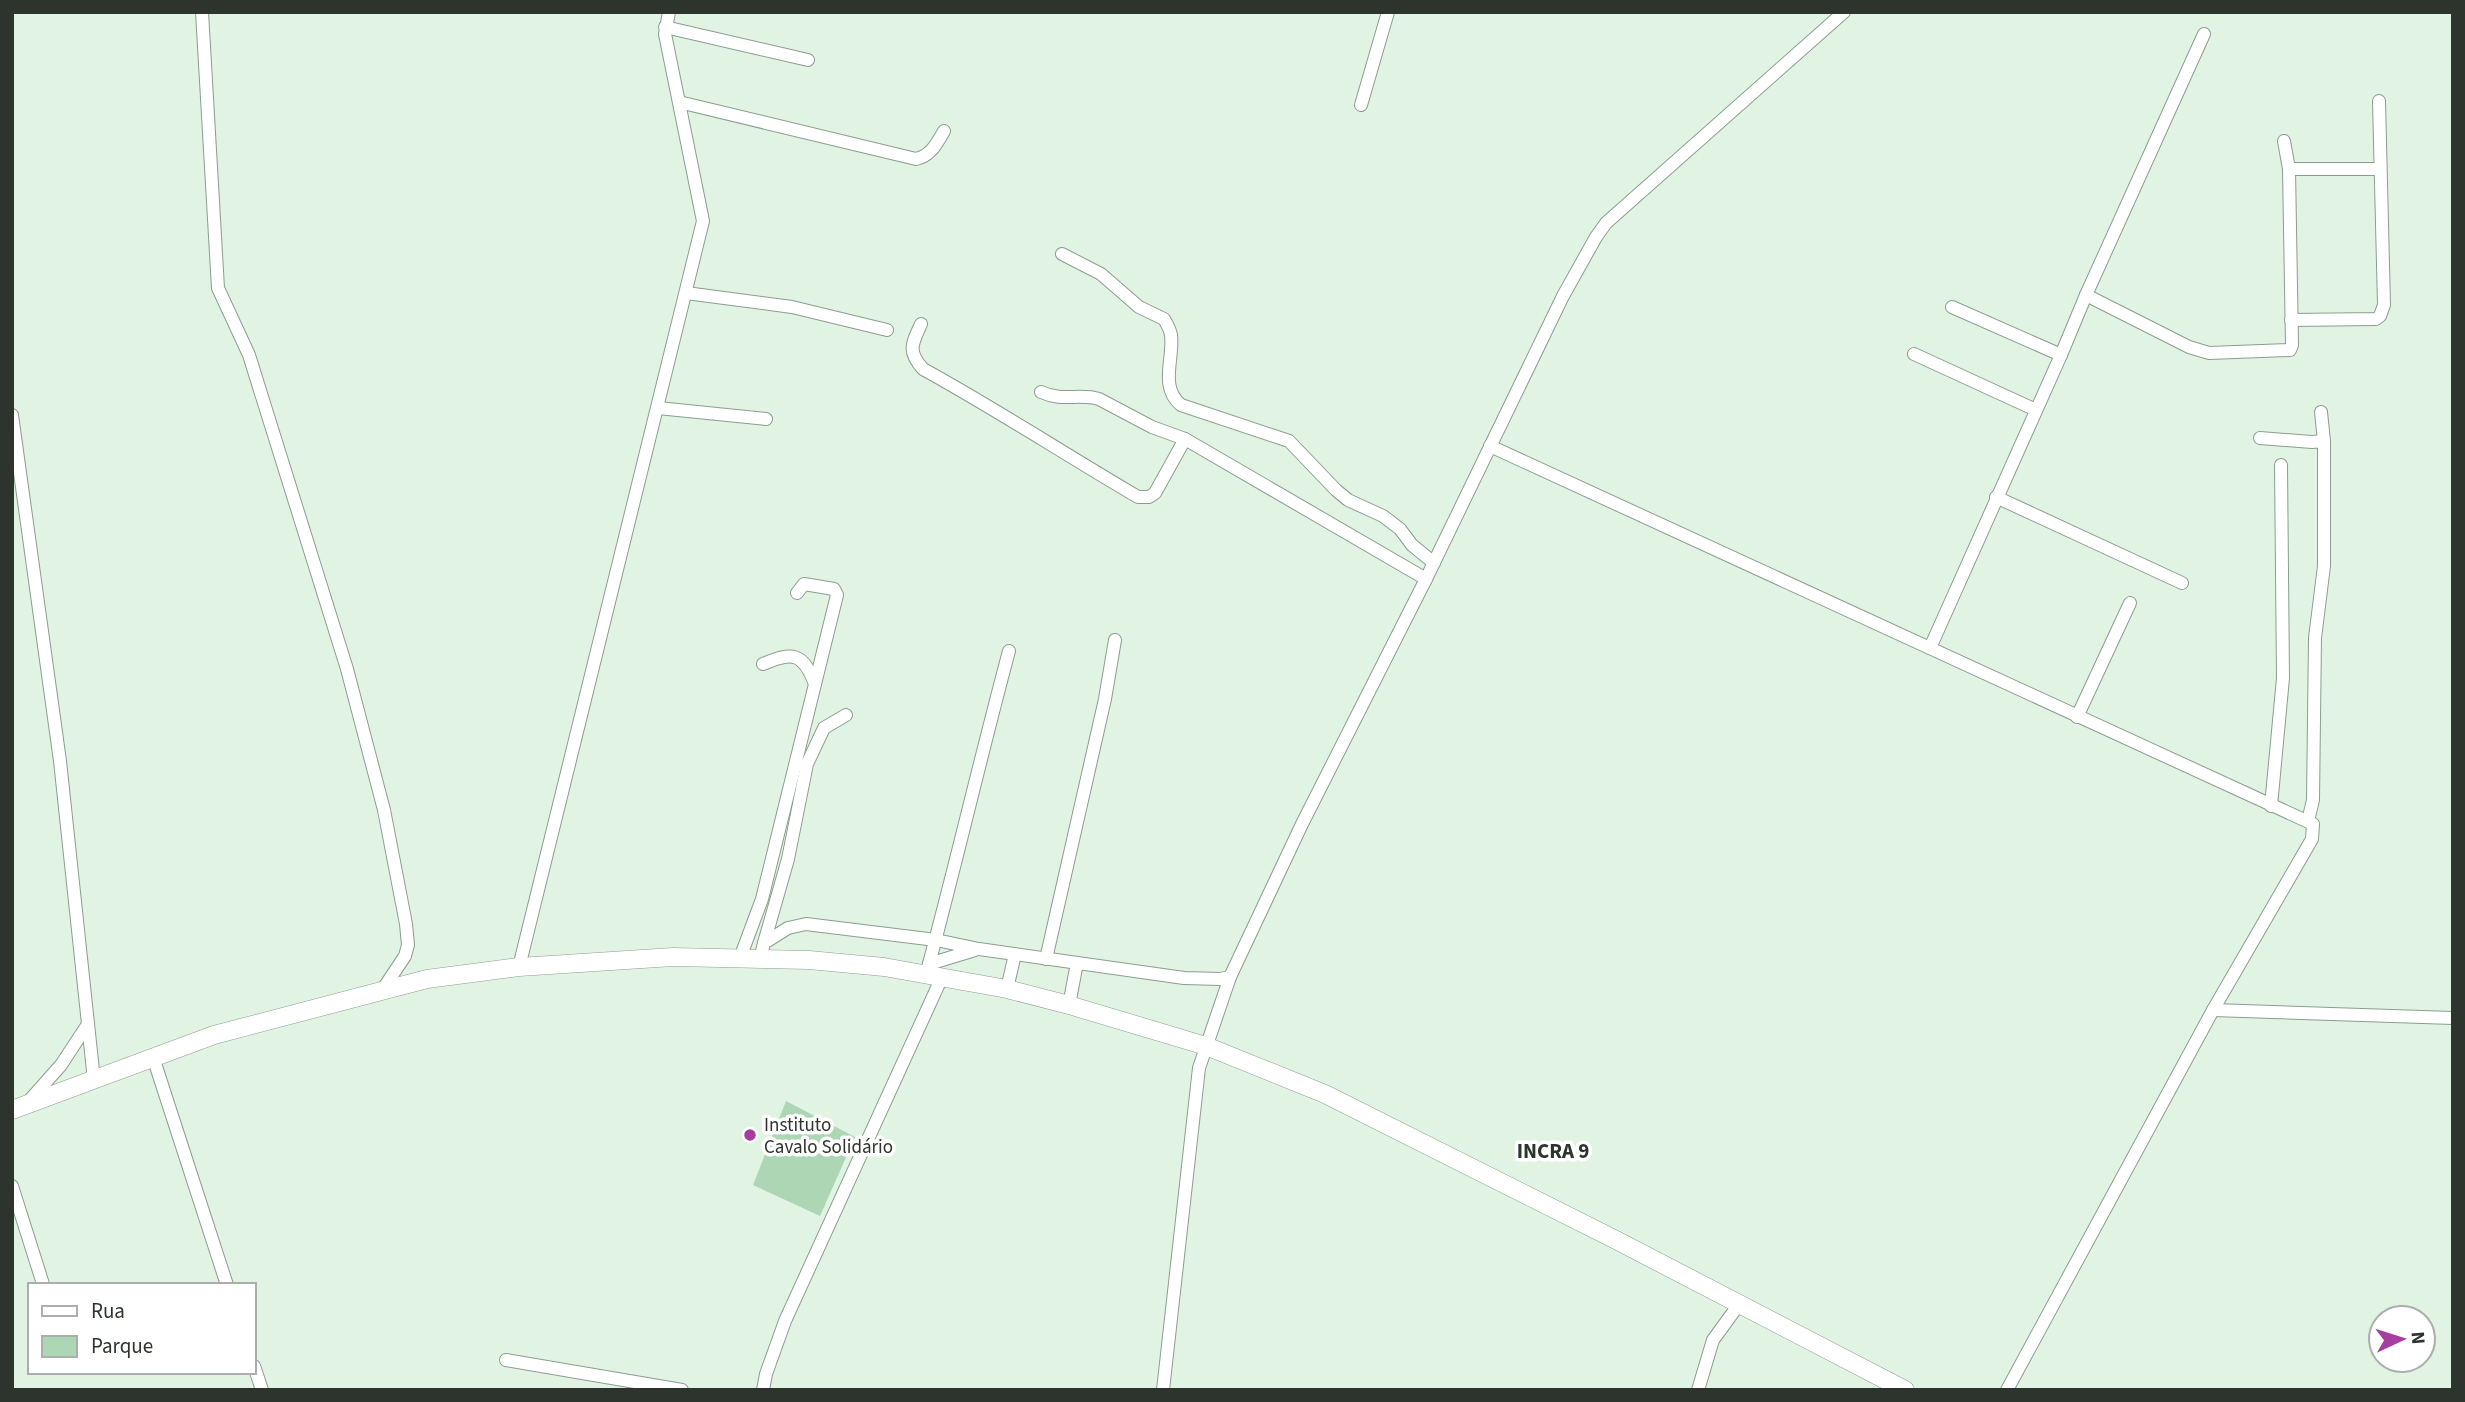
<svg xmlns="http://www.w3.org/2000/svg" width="2465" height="1402" font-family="'Source Sans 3',sans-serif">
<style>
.green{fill:#acd6b4}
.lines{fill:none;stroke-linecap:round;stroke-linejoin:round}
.street-casing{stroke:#8b9d8f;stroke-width:14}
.secondary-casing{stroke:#8b9d8f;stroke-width:19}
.street{stroke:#fff;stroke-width:12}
.secondary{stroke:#fff;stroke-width:18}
.poi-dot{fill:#a73d9f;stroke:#fff;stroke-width:2.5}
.labels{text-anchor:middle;stroke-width:7;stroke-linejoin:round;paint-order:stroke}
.poi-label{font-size:19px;fill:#2d342e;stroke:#fff;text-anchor:start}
.neighbourhood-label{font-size:21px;font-weight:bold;fill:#2d342e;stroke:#fff}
</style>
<rect width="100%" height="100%" fill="#e1f4e4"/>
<polygon class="green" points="786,1101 855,1137 820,1216 753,1185"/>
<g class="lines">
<g class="street-casing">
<g id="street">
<polyline points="202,12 218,288 249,355 347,669 384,810 406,924 408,945 405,956 383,989"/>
<polyline points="665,27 808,60"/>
<path d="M 679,102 L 916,159 C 931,156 937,143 944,131"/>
<polyline points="1361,105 1388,12"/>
<polyline points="2289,169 2380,169"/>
<path d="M 1062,254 L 1101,274 L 1139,307 L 1164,319 C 1167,324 1170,329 1171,335 C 1174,359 1159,387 1181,405 L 1289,441 L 1336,490 L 1348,500 L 1383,516 L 1400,529 L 1412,545 L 1434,563"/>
<polyline points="686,293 792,307 887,330"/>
<polyline points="2086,295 2189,347 2209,353 2290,350 2292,345 2289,169 2284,141"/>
<polyline points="2291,320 2376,319 2380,316 2384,305 2379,101"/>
<path d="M 921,324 C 912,344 907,351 923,369 C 996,409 1066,455 1138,497 L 1149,497 L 1155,493 L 1185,439"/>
<polyline points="1914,354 2036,410"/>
<polyline points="2061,355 2086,295 2204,34"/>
<path d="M 1041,392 C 1063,402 1079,393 1099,399 L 1152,427 L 1185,439 L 1426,579"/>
<polyline points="658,408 766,419"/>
<polyline points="2321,412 2324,441"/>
<polyline points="12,415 60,761 94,1080"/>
<polyline points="2260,438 2312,442 2324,441 2324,566 2315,638 2313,800 2308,821"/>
<polyline points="1490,446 2313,824 2312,839 2213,1010 2007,1390"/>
<polyline points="1996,497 2182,583"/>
<polyline points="1930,648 2061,355 1952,307"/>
<path d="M 763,664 C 793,651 803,653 815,684"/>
<polyline points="2077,717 2130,603"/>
<polyline points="2271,806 2283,678 2281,465"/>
<polyline points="764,943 788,859 807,764 824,728 846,715"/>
<polyline points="740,958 762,899 837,595 834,589 804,584 797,593"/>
<polyline points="760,959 764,943 788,928 806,924 936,940 979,949 1184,978 1220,979 1230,977"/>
<polyline points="1046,959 1105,699 1115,640"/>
<polyline points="929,964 975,950"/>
<polyline points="519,967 703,221 665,34 669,12"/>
<path d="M 926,975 C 955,868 980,759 1009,651"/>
<polyline points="1007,989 1015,954"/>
<polyline points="1069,1005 1077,963"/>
<polyline points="2213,1010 2453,1018"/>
<polyline points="153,1057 227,1285"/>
<polyline points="29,1101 61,1065 88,1024"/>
<polyline points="12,1186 43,1284"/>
<polyline points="506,1360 682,1390"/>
<polyline points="254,1366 262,1390"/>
<polyline points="763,1390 766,1374 785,1321 942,977"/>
<polyline points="1163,1390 1199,1068 1230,977 1302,824 1426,579 1563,296 1596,237 1606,223 1844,12"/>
<polyline points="1698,1390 1713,1340 1740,1303"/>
</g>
</g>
<g class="secondary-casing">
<polyline id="secondary" points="12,1110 214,1035 427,979 519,967 673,957 809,960 884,967 1007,989 1069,1005 1206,1046 1325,1094 1616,1240 1905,1390"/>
</g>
<use href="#street" class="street"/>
<use href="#secondary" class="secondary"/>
</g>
<circle class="poi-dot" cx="750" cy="1135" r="7"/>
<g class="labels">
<g class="poi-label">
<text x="764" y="1131">Instituto<tspan x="764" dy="22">Cavalo Solidário</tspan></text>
</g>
<g class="neighbourhood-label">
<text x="1553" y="1158">INCRA 9</text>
</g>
</g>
<rect width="2465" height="1402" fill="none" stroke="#2d342e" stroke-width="28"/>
<rect x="28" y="1283" width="228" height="91" fill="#ffffff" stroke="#abaeab" stroke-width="2"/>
<rect x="42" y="1306" width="35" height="10" fill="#ffffff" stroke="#abaeab" stroke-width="2"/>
<text x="91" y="1318" font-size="21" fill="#2d342e">Rua</text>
<rect x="42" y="1336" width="35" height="21" fill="#acd6b4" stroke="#abaeab" stroke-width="2"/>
<text x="91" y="1353" font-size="21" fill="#2d342e">Parque</text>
<g transform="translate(2402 1339) rotate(86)"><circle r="33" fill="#ffffff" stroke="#abaeab" stroke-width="2"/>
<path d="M0-5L12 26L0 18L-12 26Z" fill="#a73d9f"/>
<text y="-10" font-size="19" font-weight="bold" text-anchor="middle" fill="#2d342e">N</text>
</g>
</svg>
